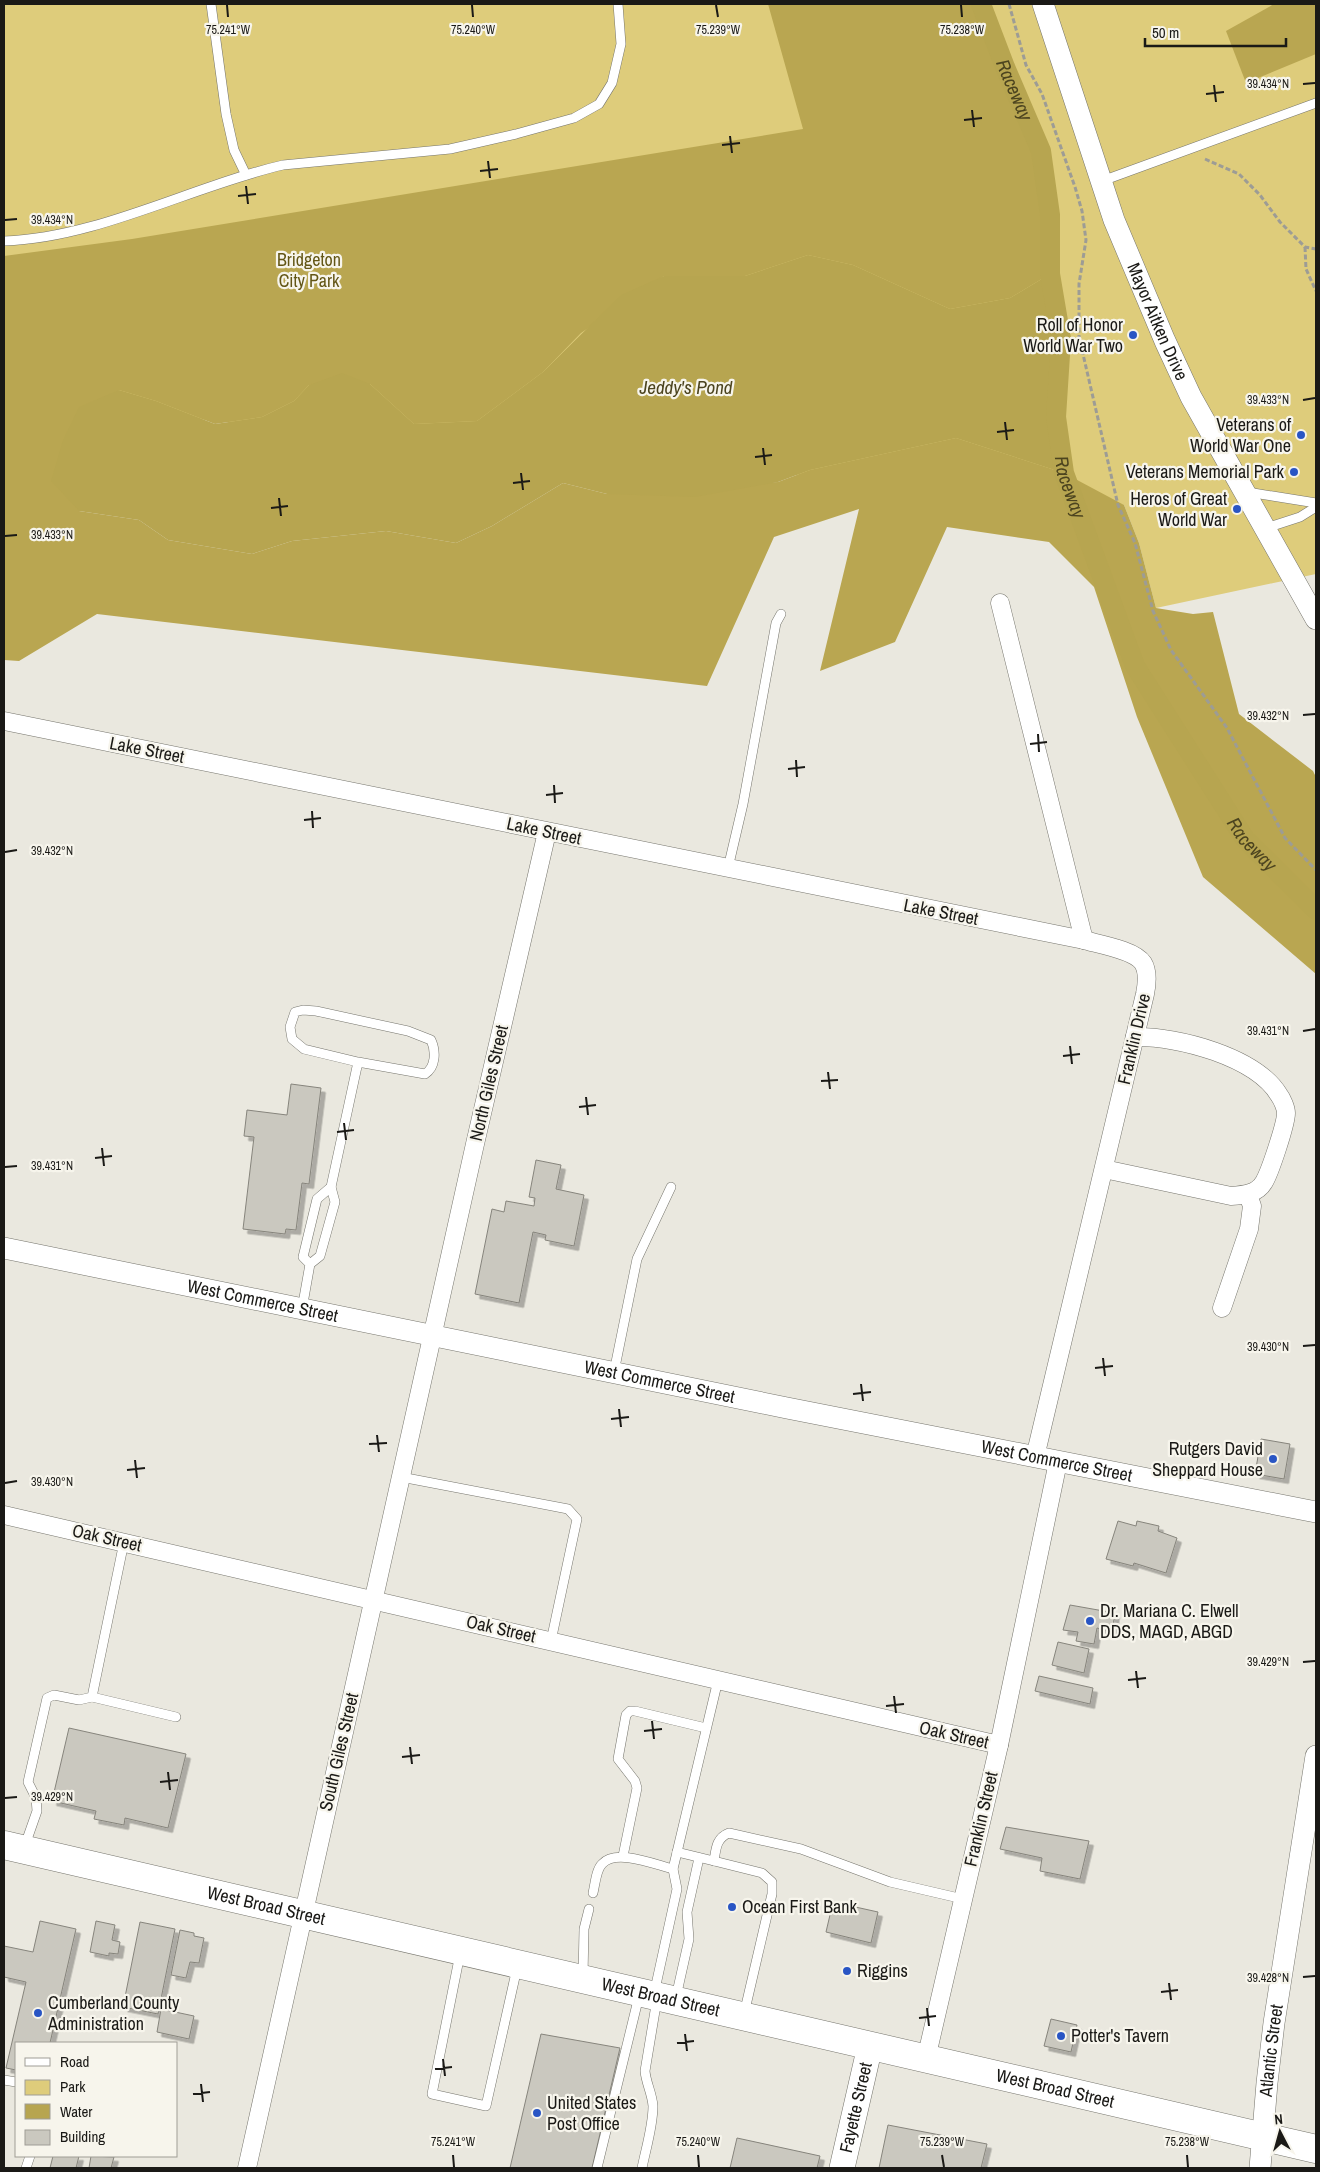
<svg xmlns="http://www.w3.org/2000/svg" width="1320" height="2172" font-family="'Archivo Narrow',sans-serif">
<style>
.green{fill:#decc7b}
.forest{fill:#b9a651}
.water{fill:#b7a550}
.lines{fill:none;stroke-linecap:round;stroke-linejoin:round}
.canal{stroke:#b7a550;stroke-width:20}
.building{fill:#cac8bf;stroke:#86847c;filter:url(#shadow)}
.service-casing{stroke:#76756d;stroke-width:10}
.minor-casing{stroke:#76756d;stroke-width:19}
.tertiary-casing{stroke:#76756d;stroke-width:22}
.secondary-casing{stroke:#76756d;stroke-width:26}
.trunk-casing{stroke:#76756d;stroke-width:29}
.path{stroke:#9d9c95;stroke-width:3;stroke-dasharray:5 2.5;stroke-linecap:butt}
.service{stroke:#fff;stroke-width:9}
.minor{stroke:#fff;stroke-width:18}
.tertiary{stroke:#fff;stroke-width:21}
.secondary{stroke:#fff;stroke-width:25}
.trunk{stroke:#fff;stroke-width:28}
.ticks{fill:none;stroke:#1a1916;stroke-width:2}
.poi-dot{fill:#2955c4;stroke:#f7f5ec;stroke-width:2}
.labels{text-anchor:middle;stroke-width:4.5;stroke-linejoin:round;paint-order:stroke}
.park-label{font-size:18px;fill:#635616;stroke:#f7f5ec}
.street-label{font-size:18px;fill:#1a1916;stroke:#f7f5ec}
.poi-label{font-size:18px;fill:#1a1916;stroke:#f7f5ec;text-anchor:start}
.water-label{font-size:19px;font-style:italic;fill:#4c441f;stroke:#f7f5ec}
.ticks-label{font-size:12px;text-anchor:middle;fill:#1a1916;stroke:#f7f5ec;stroke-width:4.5;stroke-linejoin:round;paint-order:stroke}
</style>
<defs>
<filter id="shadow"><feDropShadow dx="4.5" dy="4.5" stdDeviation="0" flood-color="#0004"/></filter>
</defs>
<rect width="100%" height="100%" fill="#eae8df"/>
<polygon class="green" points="4,4 1316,4 1316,574 1156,608 1139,543 1124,505 4,401"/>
<g class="forest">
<polygon points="768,4 981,4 1005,67 1041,151 1050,215 1050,274 1010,298 950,309 853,265 808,255 745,276 664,276 581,333 543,372 477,421 414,424 370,384 309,385 294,401 262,417 215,424 156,401 119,390 79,511 139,520 168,540 252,554 292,541 386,531 456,543 492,526 563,483 607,494 778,482 810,470 956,438 1064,473 1124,505 1139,543 1156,608 1193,614 1213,612 1239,714 1313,771 1316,777 1316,974 1203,877 1137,717 1094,587 1049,542 947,527 895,642 820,671 859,509 774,537 707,686 97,614 19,661 4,660 4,256 132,239 803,129"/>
<polygon points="1274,4 1316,4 1316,54 1246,83 1226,31"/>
</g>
<polygon class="water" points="808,255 853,265 950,309 1010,298 1050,274 1061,339 1056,417 1064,473 956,438 810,470 778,482 695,497 607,494 563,483 492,526 456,543 386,531 292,541 252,554 168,540 139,520 79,511 51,481 63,440 79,407 119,390 156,401 215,424 262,417 294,401 309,385 342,373 370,384 414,424 477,421 543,372 621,295 664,276 745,276"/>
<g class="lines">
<path class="canal" id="s1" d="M 981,4 L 1005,67 L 1041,151 L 1050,215 L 1050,274 L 1061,339 L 1056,417 L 1064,473 L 1135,666 L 1245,839 L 1316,910"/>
</g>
<g class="building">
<polygon points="291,1084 321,1088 309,1184 302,1183 296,1230 286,1229 285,1234 243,1229 254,1137 244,1136 247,1110 287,1115"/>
<polygon points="536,1160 561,1165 556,1189 584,1195 574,1246 545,1240 546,1235 533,1232 519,1303 475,1294 492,1209 504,1212 506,1201 534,1206 535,1198 529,1197"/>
<polygon points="1261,1439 1290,1444 1284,1479 1255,1474"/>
<polygon points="1118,1521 1136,1526 1137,1521 1159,1526 1158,1531 1177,1538 1166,1573 1134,1563 1133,1566 1106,1559"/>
<polygon points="1070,1605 1115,1613 1112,1632 1097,1628 1094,1644 1076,1641 1078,1632 1063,1630"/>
<polygon points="1058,1642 1089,1649 1084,1673 1052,1665"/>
<polygon points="1039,1676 1093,1688 1090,1704 1035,1691"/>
<polygon points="69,1728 186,1754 168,1828 125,1818 124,1825 94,1819 96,1811 52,1801"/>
<polygon points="1006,1827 1089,1841 1080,1879 1040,1871 1042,1858 1000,1849"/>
<polygon points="833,1902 878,1912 871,1943 826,1932"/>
<polygon points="40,1921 76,1929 50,2043 16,2043 16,2070 6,2068 26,1982 4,1977 4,1946 33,1952"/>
<polygon points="96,1921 115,1925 112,1940 120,1942 118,1954 109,1953 109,1956 90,1952"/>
<polygon points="140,1922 175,1929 158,2014 123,2007"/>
<polygon points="180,1930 194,1933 194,1936 204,1938 199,1963 190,1962 186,1978 171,1975"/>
<polygon points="161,2009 194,2016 189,2039 157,2032"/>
<polygon points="1051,2019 1077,2025 1071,2052 1044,2046"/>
<polygon points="541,2034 620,2048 592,2168 510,2168"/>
<polygon points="888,2125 987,2144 981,2168 879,2168"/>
<polygon points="737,2138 820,2156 817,2168 730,2168"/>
<polygon points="53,2156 79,2156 76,2168 50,2168"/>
<polygon points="91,2156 114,2157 111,2168 89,2168"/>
</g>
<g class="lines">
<g class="service-casing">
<g id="service">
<polyline points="211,4 226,114 234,150 246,175"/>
<polyline points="1102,181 1316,103"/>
<path d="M 4,241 C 98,238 192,186 283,165 L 450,149 L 516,134 L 574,118 L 599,104 L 612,83 L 621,44 L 618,4"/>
<polyline points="1247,492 1316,503"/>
<polyline points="1266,528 1300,517 1316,507"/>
<polyline points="728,868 743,804 776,623 781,614"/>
<path d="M 331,1187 L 358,1062 L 425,1074 C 436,1067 436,1051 431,1040 L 408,1031 L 316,1011 L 303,1010 L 295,1012 L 290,1027 L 292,1039 L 304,1049 L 358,1062"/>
<polyline points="302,1309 310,1264 320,1256 335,1202 331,1187 317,1199 303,1257 310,1264"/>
<polyline points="614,1372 637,1259 671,1187"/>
<polyline points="401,1477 568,1509 577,1519 551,1641"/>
<polyline points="92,1697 176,1717"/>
<polyline points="24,1848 37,1811 36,1798 28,1782 47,1698 54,1695 79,1700 92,1697 124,1542"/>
<path d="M 677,1852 L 714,1861 C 716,1849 716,1838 729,1833 L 801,1849 L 890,1882 L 963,1899"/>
<polyline points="623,1856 637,1788 635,1781 618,1759 626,1715 630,1711 635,1711 706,1728"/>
<polyline points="714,1861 762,1873 772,1882 772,1894 744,2014"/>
<path d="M 593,1893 C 595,1885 596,1870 602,1864 C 616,1848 656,1865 673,1869"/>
<polyline points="460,1954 432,2094 486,2106 517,1968"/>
<polyline points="583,1976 584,1929 589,1909"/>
<polyline points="654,1994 677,1889 673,1869 718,1680"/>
<polyline points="676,1997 689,1939 687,1912 699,1858"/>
<polyline points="4,2080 16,2082"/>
<polyline points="26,2168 30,2156"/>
<polyline points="597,2168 639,1996"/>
<path d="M 642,2168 C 646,2148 653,2126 653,2106 C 652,2093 646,2083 645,2071 L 657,1999"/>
</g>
</g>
<g class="minor-casing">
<g id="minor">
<polyline points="1000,603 1084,940"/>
<path d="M 4,721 L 1084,940 C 1098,944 1135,950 1143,963 C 1148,971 1147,984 1145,994 L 1035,1457"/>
<path d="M 1104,1169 L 1231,1196 C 1244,1195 1257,1194 1264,1182 C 1270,1172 1286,1124 1286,1113 C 1286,1108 1282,1099 1279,1095 C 1256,1057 1178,1036 1135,1037"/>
<polyline points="1222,1308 1249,1229 1252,1206 1248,1195"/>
<polyline points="4,1515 999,1745"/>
<polyline points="926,2059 999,1745 1058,1462"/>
<polyline points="247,2168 475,1144 547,832"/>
</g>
</g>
<g class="tertiary-casing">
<g id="tertiary">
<path id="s2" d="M 1043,4 L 1114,220 L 1165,341 L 1191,397 L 1316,619"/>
<path id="s3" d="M 4,1248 L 787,1408 L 1316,1512"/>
<path id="s4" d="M 1260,2168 L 1267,2083 L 1274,2023 L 1316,1756"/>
</g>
</g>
<g class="secondary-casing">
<g id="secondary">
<path id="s5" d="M 842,2168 L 870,2046"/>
</g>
</g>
<g class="trunk-casing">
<g id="trunk">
<path id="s6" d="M 4,1845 L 1316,2149"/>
</g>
</g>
<g class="path">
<polyline points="1009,4 1026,65 1042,94 1075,187 1082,211 1086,240 1079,284 1079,337 1118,505 1135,543 1153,611 1171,650 1227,728 1285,838 1316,870"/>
<polyline points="1205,159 1239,174 1260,195 1280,222 1305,247 1316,249"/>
<polyline points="1305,247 1306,269 1316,291"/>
</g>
<use href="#service" class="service"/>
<use href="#minor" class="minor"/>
<use href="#tertiary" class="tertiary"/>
<use href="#secondary" class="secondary"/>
<use href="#trunk" class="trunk"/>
</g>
<path class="ticks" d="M 227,5 L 228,17M 472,5 L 473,17M 716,5 L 718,17M 961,5 L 962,17M 1303,84 L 1315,83M 1214,85 L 1216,102M 1206,94 L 1224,92M 972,110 L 974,127M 964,120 L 982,118M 730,136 L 732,153M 722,145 L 740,143M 488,161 L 490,178M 480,171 L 498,169M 246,186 L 248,204M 238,196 L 256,194M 5,220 L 17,219M 1303,400 L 1315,398M 1005,422 L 1007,440M 997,432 L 1014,430M 763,448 L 765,465M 755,457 L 772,455M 521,473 L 523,490M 513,483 L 530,481M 279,498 L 281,516M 271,508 L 288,506M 5,536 L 17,535M 1303,715 L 1315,714M 1038,734 L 1039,752M 1030,744 L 1047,742M 796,760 L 797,777M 788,769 L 805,767M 554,785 L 555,803M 546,795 L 563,793M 312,811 L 313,828M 304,820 L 321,818M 5,852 L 17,850M 1303,1031 L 1315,1029M 1070,1046 L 1072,1064M 1063,1056 L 1080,1054M 828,1072 L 830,1089M 821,1081 L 838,1080M 586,1097 L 588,1115M 579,1107 L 596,1105M 344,1123 L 346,1140M 337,1132 L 354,1130M 102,1148 L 104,1166M 95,1158 L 112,1156M 5,1167 L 17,1166M 1303,1346 L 1315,1345M 1103,1358 L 1105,1376M 1095,1368 L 1113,1366M 861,1384 L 863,1401M 853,1394 L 871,1392M 619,1409 L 621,1427M 611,1419 L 629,1417M 377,1435 L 379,1452M 369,1444 L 387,1443M 135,1460 L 137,1478M 127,1470 L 145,1468M 5,1483 L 17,1481M 1303,1662 L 1315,1661M 1136,1671 L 1138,1688M 1128,1680 L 1146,1678M 894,1696 L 896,1713M 886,1706 L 904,1704M 652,1721 L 654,1739M 644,1731 L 662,1729M 410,1747 L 412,1764M 402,1757 L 420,1755M 168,1772 L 170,1790M 160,1782 L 178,1780M 5,1798 L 17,1797M 1303,1977 L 1315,1976M 1169,1983 L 1171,2000M 1161,1992 L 1178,1990M 927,2008 L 929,2026M 919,2018 L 936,2016M 685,2034 L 687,2051M 677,2043 L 694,2041M 443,2059 L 445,2076M 435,2069 L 452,2067M 201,2084 L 203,2102M 193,2094 L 210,2092M 453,2155 L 454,2167M 698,2155 L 699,2167M 942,2155 L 944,2167M 1187,2155 L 1188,2167"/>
<g class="poi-dot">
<circle cx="1133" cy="335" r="5"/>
<circle cx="1301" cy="435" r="5"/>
<circle cx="1294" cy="472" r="5"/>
<circle cx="1237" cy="509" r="5"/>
<circle cx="1273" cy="1459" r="5"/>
<circle cx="1090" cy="1621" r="5"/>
<circle cx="732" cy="1907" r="5"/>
<circle cx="847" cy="1971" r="5"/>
<circle cx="38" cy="2013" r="5"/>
<circle cx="1061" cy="2036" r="5"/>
<circle cx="537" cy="2113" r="5"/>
</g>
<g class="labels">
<g class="park-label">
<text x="309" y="266">Bridgeton<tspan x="309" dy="21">City Park</tspan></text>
</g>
<g class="street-label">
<text dy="6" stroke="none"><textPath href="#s2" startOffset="338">Mayor Aitken Drive</textPath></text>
<text transform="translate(147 750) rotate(11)" y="6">Lake Street</text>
<text transform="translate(544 831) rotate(12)" y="6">Lake Street</text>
<text transform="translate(941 912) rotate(11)" y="6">Lake Street</text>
<text transform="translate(1134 1039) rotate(-77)" y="6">Franklin Drive</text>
<text transform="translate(489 1083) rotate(-77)" y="6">North Giles Street</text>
<text dy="6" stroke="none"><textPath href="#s3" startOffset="264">West Commerce Street</textPath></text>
<text dy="6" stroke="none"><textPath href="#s3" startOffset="669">West Commerce Street</textPath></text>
<text dy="6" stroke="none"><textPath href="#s3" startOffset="1074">West Commerce Street</textPath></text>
<text transform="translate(107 1538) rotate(13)" y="6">Oak Street</text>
<text transform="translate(501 1629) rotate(13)" y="6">Oak Street</text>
<text transform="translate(954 1735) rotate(13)" y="6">Oak Street</text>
<text transform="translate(339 1752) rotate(-77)" y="6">South Giles Street</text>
<text transform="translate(981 1819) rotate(-77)" y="6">Franklin Street</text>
<text dy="6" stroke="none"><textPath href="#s6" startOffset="269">West Broad Street</textPath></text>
<text dy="6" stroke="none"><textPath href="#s6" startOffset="674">West Broad Street</textPath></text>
<text dy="6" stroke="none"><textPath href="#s4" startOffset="118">Atlantic Street</textPath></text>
<text dy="6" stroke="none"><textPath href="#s6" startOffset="1079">West Broad Street</textPath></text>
<text dy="6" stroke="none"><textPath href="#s5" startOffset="62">Fayette Street</textPath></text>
</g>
<g class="poi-label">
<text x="1123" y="331" text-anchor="end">Roll of Honor<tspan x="1123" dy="21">World War Two</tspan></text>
<text x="1291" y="431" text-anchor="end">Veterans of<tspan x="1291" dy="21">World War One</tspan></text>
<text x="1284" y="478" text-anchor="end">Veterans Memorial Park</text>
<text x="1227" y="505" text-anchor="end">Heros of Great<tspan x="1227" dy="21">World War</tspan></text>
<text x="1263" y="1455" text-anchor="end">Rutgers David<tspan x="1263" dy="21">Sheppard House</tspan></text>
<text x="1100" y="1617">Dr. Mariana C. Elwell<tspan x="1100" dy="21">DDS, MAGD, ABGD</tspan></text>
<text x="742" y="1913">Ocean First Bank</text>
<text x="857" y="1977">Riggins</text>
<text x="48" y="2009">Cumberland County<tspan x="48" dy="21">Administration</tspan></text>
<text x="1071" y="2042">Potter's Tavern</text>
<text x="547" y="2109">United States<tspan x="547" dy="21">Post Office</tspan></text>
</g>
<g class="water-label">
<text dy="7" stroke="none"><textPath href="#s1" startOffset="92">Raceway</textPath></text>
<text x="686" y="394">Jeddy's Pond</text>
<text dy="7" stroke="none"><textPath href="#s1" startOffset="498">Raceway</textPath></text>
<text dy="7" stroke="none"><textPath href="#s1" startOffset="902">Raceway</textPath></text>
</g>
</g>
<g class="ticks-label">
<text x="228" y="34">75.241°W</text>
<text x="473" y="34">75.240°W</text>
<text x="718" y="34">75.239°W</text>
<text x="962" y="34">75.238°W</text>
<text x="1268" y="88">39.434°N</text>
<text x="52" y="224">39.434°N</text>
<text x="1268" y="404">39.433°N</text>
<text x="52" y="539">39.433°N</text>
<text x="1268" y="720">39.432°N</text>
<text x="52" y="855">39.432°N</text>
<text x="1268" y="1035">39.431°N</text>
<text x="52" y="1170">39.431°N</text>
<text x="1268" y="1351">39.430°N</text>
<text x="52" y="1486">39.430°N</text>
<text x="1268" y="1666">39.429°N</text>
<text x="52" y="1801">39.429°N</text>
<text x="1268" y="1982">39.428°N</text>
<text x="453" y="2146">75.241°W</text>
<text x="698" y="2146">75.240°W</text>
<text x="942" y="2146">75.239°W</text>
<text x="1187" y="2146">75.238°W</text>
</g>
<rect width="1320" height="2172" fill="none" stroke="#1a1916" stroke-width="10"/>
<rect x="15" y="2042" width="162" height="115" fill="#f7f5ec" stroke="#9f9d96"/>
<rect x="25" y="2058" width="25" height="8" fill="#ffffff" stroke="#9f9d96"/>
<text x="60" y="2067" font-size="15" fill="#1a1916">Road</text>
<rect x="25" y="2080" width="25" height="15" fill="#decc7b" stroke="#9f9d96"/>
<text x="60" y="2092" font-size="15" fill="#1a1916">Park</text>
<rect x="25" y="2104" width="25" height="15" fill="#b7a550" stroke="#9f9d96"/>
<text x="60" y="2117" font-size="15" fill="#1a1916">Water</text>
<rect x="25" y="2130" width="25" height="15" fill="#cac8bf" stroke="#9f9d96"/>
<text x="60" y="2142" font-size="15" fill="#1a1916">Building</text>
<g transform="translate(1280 2132) rotate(354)" stroke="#f7f5ec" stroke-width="4" paint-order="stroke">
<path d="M0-4L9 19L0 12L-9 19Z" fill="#1a1916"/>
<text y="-8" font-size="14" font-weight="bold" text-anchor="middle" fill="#1a1916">N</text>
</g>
<path d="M1145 38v8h141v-8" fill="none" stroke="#1a1916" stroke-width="2.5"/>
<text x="1152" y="38" font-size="15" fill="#1a1916" stroke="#f7f5ec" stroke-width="4" paint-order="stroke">50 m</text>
</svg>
